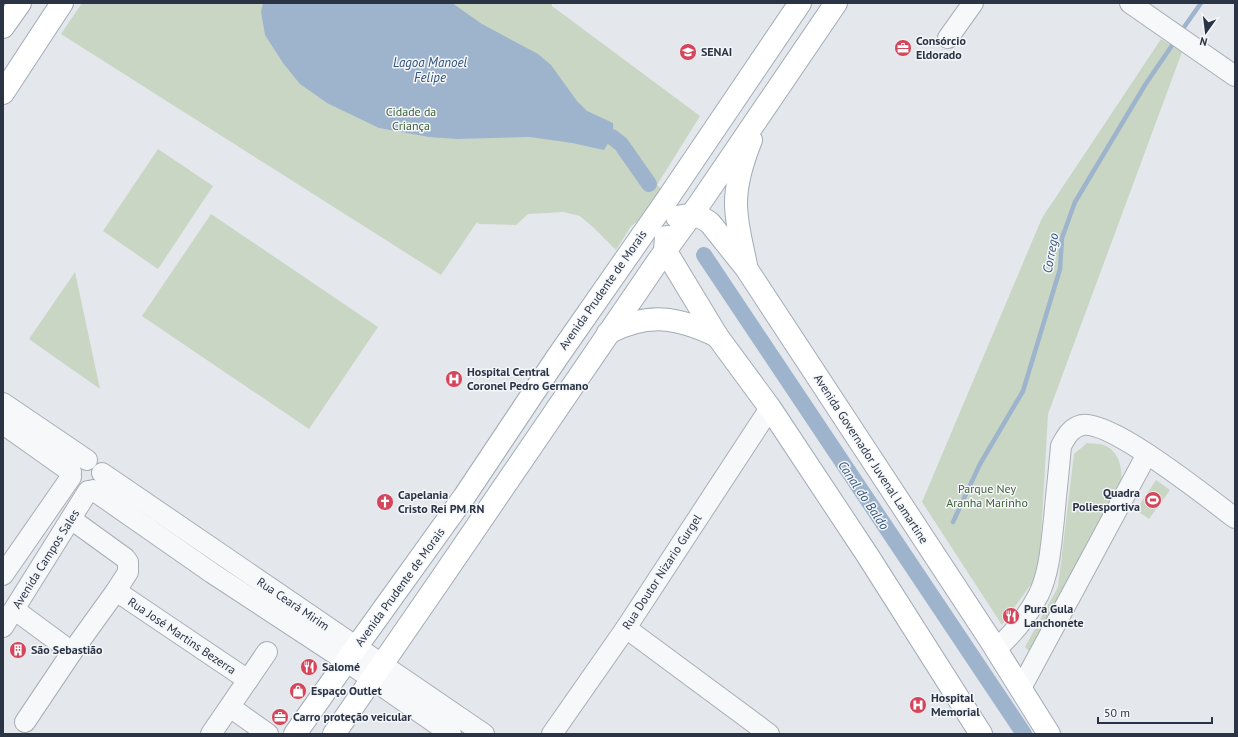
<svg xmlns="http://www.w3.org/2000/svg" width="1238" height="737" font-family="'PT Sans',sans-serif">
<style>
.green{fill:#c9d6c4}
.water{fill:#9eb4cd}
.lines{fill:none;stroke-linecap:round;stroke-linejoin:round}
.stream{stroke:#9eb4cd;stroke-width:4.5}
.canal{stroke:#9eb4cd;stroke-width:16}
.minor-casing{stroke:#a8aeb7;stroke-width:22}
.major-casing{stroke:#a2abb8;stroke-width:24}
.minor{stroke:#f7f8fa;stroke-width:20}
.major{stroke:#fff;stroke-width:22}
.labels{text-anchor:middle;stroke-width:3;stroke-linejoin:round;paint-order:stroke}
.poi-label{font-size:12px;font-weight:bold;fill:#2a3445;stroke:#f4f6f9;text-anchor:start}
.park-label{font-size:12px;fill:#3f6237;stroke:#f4f6f9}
.street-label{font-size:12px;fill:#2a3445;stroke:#f4f6f9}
.water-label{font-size:13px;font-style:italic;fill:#32537b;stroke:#f4f6f9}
</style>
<rect width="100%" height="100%" fill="#e4e7ec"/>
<g class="green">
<polygon points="82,3 552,3 552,6 700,116 657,185 663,190 645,216 631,226 616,250 594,228 580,216 564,212 528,214 516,225 479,224 477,222 441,275 61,34"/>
<polygon points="1161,39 1182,52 1048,414 1039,573 1002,625 922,502 1042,218"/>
<polygon points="158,149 213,186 158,269 103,231"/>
<polygon points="211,214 378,327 309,429 142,316"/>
<polygon points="75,272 100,389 29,339"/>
<path d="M 1087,443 C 1093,444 1101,443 1106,446 C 1123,455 1122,474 1121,491 L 1029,651 L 1025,647 L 1058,587 L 1074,454 Z"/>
<polygon points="1156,480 1170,490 1149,519 1136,510"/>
</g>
<path class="water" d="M 263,3 L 452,3 L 482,24 L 538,54 L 551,65 L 577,101 L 587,111 L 613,123 C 614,135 610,140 604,150 L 572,143 L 530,137 L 457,139 L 429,137 L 379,128 L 327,103 L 300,84 L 283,63 L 265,35 L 261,12 Z"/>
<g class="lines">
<g class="stream">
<polyline points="1180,33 1201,3"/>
<polyline points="953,522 980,464 1023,391 1060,269 1062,238 1075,202 1145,85 1175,41"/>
</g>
<g class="canal">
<polyline points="612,137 621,144 649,184"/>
<polyline points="704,255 1024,734"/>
</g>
<g class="minor-casing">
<g id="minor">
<polyline points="1130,3 1235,76"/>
<polyline points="948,38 973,3"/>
<polyline points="3,403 87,460"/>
<polyline points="3,424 71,472"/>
<polyline points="102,473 484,734"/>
<polyline points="93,490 212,573 346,661 451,734"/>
<polyline points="3,575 71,477"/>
<polyline points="116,591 248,680"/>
<polyline points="15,610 72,652"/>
<polyline points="3,627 88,491"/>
<polyline points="626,628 769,734"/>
<path d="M 996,649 C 1013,634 1029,614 1039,594 C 1050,570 1051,544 1054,519 C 1056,495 1059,470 1061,446 C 1066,437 1070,428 1082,425 C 1112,420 1208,498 1235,518"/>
<polyline points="1021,688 1147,454"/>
<polyline points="230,707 268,734"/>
<polyline points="25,722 72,652 116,591 128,572 128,562 125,558 71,519"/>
<polyline points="211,734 267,652"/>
<polyline points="552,734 626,628 770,408"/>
</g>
</g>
<g class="major-casing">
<g id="major">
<polyline points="3,27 20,3"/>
<polyline points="3,93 62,3"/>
<path d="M 677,217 C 691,214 698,214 710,223 L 746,268 L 989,638 L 1049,734"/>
<polyline points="666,237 665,250 717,336 770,408 868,556 981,734"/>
<path d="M 746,265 C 742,245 736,224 736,203 C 736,182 743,160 751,140"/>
<path d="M 608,333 C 648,312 678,317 717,336"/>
<polyline points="295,734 357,646 464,497 556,359 666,201 800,3"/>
<polyline points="334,734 443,576 658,261 700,203 836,3"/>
</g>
</g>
<use href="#minor" class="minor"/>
<use href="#major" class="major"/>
</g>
<defs>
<g id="office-disc" transform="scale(0.9)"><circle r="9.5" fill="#d4465b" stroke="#f4f6f9"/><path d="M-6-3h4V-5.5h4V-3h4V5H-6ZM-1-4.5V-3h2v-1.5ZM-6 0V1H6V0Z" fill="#fff"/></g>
<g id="school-disc" transform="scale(0.9)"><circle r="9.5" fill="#d4465b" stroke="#f4f6f9"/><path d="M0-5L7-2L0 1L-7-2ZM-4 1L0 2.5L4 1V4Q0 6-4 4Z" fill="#fff"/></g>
<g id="hospital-disc" transform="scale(0.9)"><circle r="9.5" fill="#d4465b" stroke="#f4f6f9"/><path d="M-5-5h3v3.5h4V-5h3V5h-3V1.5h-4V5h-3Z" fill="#fff"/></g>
<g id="stadium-disc" transform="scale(0.9)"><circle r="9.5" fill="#d4465b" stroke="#f4f6f9"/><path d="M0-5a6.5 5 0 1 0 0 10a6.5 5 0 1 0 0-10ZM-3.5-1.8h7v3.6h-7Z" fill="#fff"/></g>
<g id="church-disc" transform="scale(0.9)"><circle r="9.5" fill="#d4465b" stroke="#f4f6f9"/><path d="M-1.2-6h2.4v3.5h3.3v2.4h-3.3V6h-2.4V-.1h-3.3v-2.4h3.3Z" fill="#fff"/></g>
<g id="restaurant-disc" transform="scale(0.9)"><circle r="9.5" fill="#d4465b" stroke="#f4f6f9"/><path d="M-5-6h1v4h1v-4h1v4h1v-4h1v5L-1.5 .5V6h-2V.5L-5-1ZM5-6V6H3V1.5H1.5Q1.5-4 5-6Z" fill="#fff"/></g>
<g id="building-disc" transform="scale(0.9)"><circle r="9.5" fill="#d4465b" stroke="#f4f6f9"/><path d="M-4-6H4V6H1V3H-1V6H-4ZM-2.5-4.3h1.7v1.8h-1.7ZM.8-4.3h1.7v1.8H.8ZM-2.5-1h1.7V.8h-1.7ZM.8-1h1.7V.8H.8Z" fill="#fff"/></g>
<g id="shop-disc" transform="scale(0.9)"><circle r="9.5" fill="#d4465b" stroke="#f4f6f9"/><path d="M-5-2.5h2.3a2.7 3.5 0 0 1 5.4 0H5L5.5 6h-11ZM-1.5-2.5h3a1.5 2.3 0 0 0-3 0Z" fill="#fff"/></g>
</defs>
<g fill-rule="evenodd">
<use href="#office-disc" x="903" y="48"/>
<use href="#school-disc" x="688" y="52"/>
<use href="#hospital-disc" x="454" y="379"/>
<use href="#stadium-disc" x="1153" y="500"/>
<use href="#church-disc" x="385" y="502"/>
<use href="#restaurant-disc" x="1011" y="616"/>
<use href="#building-disc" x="18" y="650"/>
<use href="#restaurant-disc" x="309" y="667"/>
<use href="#shop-disc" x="298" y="691"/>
<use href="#hospital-disc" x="918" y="705"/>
<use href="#office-disc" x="280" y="717"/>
</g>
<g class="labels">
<g class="poi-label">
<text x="916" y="45">Consórcio<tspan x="916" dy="14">Eldorado</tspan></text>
<text x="701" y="56">SENAI</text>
<text x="467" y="376">Hospital Central<tspan x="467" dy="14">Coronel Pedro Germano</tspan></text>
<text x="1140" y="497" text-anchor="end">Quadra<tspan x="1140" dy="14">Poliesportiva</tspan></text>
<text x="398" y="499">Capelania<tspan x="398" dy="14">Cristo Rei PM RN</tspan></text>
<text x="1024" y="613">Pura Gula<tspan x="1024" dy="14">Lanchonete</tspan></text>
<text x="31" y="654">São Sebastião</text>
<text x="322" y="671">Salomé</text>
<text x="311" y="695">Espaço Outlet</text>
<text x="931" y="702">Hospital<tspan x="931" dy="14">Memorial</tspan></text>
<text x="293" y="721">Carro proteção veicular</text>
</g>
<g class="park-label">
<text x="411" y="116">Cidade da<tspan x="411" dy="14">Criança</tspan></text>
<text x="987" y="493">Parque Ney<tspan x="987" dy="14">Aranha Marinho</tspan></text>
</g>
<g class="street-label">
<text transform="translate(603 290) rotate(-55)" y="4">Avenida Prudente de Morais</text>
<text transform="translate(871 459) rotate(57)" y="4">Avenida Governador Juvenal Lamartine</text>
<text transform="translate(46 559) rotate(-58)" y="4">Avenida Campos Sales</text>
<text transform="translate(662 572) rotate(-57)" y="4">Rua Doutor Nizario Gurgel</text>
<text transform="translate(400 587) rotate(-54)" y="4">Avenida Prudente de Morais</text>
<text transform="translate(293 604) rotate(34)" y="4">Rua Ceará Mirim</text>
<text transform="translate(182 636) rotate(34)" y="4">Rua José Martins Bezerra</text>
</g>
<g class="water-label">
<text x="430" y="67">Lagoa Manoel<tspan x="430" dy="15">Felipe</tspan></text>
<text transform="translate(1050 253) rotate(-80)" y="5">Corrego</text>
<text transform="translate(864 495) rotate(56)" y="5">Canal do Baldo</text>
</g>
</g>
<rect width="1238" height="737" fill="none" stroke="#2a3445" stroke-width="8"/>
<g transform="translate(1206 32) rotate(194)" stroke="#f4f6f9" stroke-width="3" paint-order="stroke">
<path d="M0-3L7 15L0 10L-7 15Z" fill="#2a3445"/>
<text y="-6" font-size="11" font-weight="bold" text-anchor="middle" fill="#2a3445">N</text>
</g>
<path d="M1098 717v6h114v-6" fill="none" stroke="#2a3445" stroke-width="2"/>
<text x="1104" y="717" font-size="12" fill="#2a3445" stroke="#f4f6f9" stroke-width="3" paint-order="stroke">50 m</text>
</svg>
